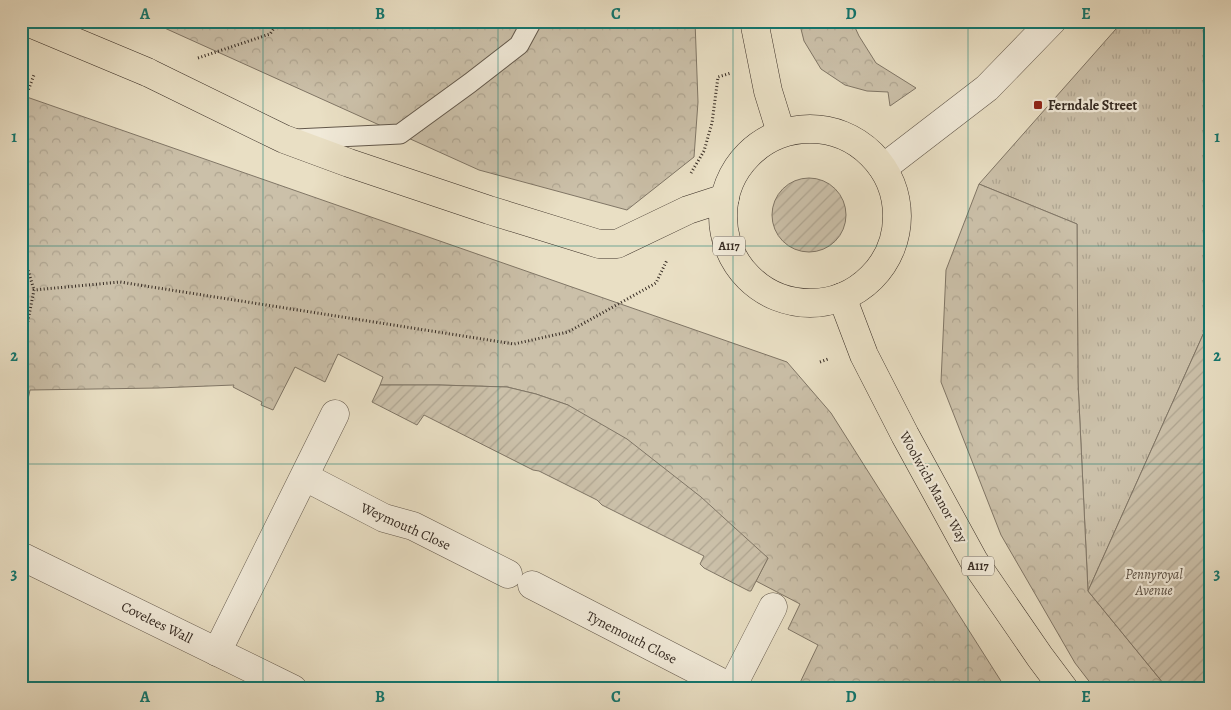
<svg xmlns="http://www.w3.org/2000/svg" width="1231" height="710" font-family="Alegreya,serif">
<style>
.grass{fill:url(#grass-tufts);stroke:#807666}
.forest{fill:url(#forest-crowns);stroke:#807666}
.garden{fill:url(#garden-furrows);stroke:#807666}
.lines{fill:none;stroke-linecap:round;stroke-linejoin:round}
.service-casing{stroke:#63584b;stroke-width:21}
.minor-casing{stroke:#63584b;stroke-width:29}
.tertiary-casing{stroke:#63584b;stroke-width:29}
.primary-casing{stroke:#362b23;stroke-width:29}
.trunk-casing{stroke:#362b23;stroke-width:29}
.path{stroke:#362b23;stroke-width:3;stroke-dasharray:1 2.5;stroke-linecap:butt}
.service{stroke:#f1ead9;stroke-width:19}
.minor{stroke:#f1ead9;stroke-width:28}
.tertiary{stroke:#f1ead9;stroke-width:28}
.primary{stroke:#e9dfc4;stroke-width:28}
.trunk{stroke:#e9dfc4;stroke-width:28}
.trunk-bridge-casing{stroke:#362b23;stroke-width:29;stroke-linecap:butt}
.trunk-bridge{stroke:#e9dfc4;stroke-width:28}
.grid{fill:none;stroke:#0f766e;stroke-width:1;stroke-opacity:0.55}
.poi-dot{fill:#8f2418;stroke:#f1ead9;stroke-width:2}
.labels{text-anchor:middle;stroke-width:4.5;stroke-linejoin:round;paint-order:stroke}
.shield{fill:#f1ead9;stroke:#6e645a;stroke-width:1}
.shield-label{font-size:12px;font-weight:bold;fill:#362b23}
.poi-label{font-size:14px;font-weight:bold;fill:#362b23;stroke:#f1ead9;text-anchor:start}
.street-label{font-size:14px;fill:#362b23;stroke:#f1ead9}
.park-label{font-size:14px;font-style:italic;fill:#5b5044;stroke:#f1ead9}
.neatline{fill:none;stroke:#0f766e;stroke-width:2}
.grid-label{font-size:16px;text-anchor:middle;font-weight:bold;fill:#0f766e}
</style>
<defs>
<pattern id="grass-tufts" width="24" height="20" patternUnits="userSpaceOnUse" patternTransform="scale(1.25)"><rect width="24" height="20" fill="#cbc0a9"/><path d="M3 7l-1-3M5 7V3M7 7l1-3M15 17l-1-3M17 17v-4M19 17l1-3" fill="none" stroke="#afa591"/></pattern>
<pattern id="forest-crowns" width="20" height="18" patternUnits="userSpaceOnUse" patternTransform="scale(1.25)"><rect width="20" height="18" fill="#cbc0a9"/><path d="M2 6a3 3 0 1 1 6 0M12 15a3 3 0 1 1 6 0" fill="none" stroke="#afa591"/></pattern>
<pattern id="garden-furrows" width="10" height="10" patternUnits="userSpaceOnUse" patternTransform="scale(1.25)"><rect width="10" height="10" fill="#cbc0a9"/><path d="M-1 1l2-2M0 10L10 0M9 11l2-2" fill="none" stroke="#afa591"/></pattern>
</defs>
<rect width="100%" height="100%" fill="#e9dfc4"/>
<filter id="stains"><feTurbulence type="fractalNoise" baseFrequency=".004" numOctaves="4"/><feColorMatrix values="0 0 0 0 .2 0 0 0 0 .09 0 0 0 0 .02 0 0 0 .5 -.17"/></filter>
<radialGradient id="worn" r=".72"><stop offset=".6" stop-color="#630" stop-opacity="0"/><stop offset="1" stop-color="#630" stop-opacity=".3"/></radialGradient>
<polygon class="grass" points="1123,21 1210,21 1210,319 1088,591 1078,382 1077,224 979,184"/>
<g class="forest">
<polygon points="149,21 695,21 698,102 694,157 627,210 479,170"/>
<polygon points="799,21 852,21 859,36 876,63 916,88 890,106 888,92 867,91 845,85 821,69 804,41"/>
<polygon points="21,95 787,362 831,413 1006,689 797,689 818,645 788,629 800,604 756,581 768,558 568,405 536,394 507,387 439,385 380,385 383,377 338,354 325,382 295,367 273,410 261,405 262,402 233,387 234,385 158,388 30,390 21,432"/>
<polygon points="979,184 1077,224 1078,382 1088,591 1168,689 1095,689 1075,663 1001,535 941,382 946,270"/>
</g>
<g class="garden">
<circle cx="809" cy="215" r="37"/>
<polygon points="1210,319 1210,689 1168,689 1088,591"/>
<polygon points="380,385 439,385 507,387 536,394 568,405 627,439 701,497 768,558 751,591 749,591 704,568 700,564 704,556 602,505 597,500 539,471 533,470 424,415 417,425 372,402"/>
</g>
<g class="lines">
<g class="service-casing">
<polyline id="service" points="295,139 400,134 470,83 519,45 532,21"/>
</g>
<g class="minor-casing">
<g id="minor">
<polyline points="305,477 384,518 413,526 508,574"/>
<polyline points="21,557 23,557 293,689"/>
<polyline points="532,585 732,688"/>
<polyline points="217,652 335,414"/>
<polyline points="731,689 773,607"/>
</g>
</g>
<g class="tertiary-casing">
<polyline id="tertiary" points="883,168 987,88 1052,21"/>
</g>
<g class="primary-casing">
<g id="primary">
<polyline points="754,21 768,91 781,133"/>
<circle cx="810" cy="216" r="87"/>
<polyline points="842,297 864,355 905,435 974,561 1040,657 1064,689"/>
</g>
</g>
<g class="trunk-casing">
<polyline id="trunk" points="147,72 284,139 349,163 489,210 599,244 617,244 688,210 725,198"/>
</g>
<g class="path">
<polyline points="198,58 270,34 279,21"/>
<polyline points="21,109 34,75"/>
<polyline points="691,173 704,151 712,123 718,77 731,73"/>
<polyline points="21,247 34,290"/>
<polyline points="21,356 34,290 120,282 514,344 568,332 656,283 667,260"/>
<polyline points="820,362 828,359"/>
</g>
<use href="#service" class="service"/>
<use href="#minor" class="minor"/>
<use href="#tertiary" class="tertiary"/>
<use href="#primary" class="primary"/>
<use href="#trunk" class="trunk"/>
<g class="trunk-bridge-casing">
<polyline id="trunk-bridge" points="25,21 147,72"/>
</g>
<use href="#trunk-bridge" class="trunk-bridge"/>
</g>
<path class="grid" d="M 263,21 L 263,689M 498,21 L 498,689M 733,21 L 733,689M 968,21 L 968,689M 21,246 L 1210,246M 21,464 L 1210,464"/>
<rect class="poi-dot" x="1033" y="100" width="10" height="10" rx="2.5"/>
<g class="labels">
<g class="shield">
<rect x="713" y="236.5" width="32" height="19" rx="4"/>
<rect x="962" y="556.5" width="32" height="19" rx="4"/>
</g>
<g class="shield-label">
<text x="729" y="250">A117</text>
<text x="978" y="570">A117</text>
</g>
<g class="poi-label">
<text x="1048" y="110">Ferndale Street</text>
</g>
<g class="street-label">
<text transform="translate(934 487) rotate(61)" y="5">Woolwich Manor Way</text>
<text transform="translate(406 526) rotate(24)" y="5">Weymouth Close</text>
<text transform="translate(157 622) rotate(26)" y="5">Covelees Wall</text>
<text transform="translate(632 637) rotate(27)" y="5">Tynemouth Close</text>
</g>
<g class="park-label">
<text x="1154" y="579">Pennyroyal<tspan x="1154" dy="16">Avenue</tspan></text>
</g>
</g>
<rect width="1231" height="710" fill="none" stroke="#e9dfc4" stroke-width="55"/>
<rect x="28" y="28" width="1176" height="654" class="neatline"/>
<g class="grid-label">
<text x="145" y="19">A</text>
<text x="380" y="19">B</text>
<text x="616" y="19">C</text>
<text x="851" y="19">D</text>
<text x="1086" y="19">E</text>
<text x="14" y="142">1</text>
<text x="1217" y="142">1</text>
<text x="14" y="361">2</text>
<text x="1217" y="361">2</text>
<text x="14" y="579">3</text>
<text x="1217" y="579">3</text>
<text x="145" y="702">A</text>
<text x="380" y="702">B</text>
<text x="616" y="702">C</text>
<text x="851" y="702">D</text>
<text x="1086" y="702">E</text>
</g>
<rect width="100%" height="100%" filter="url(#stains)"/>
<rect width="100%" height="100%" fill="url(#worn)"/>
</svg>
